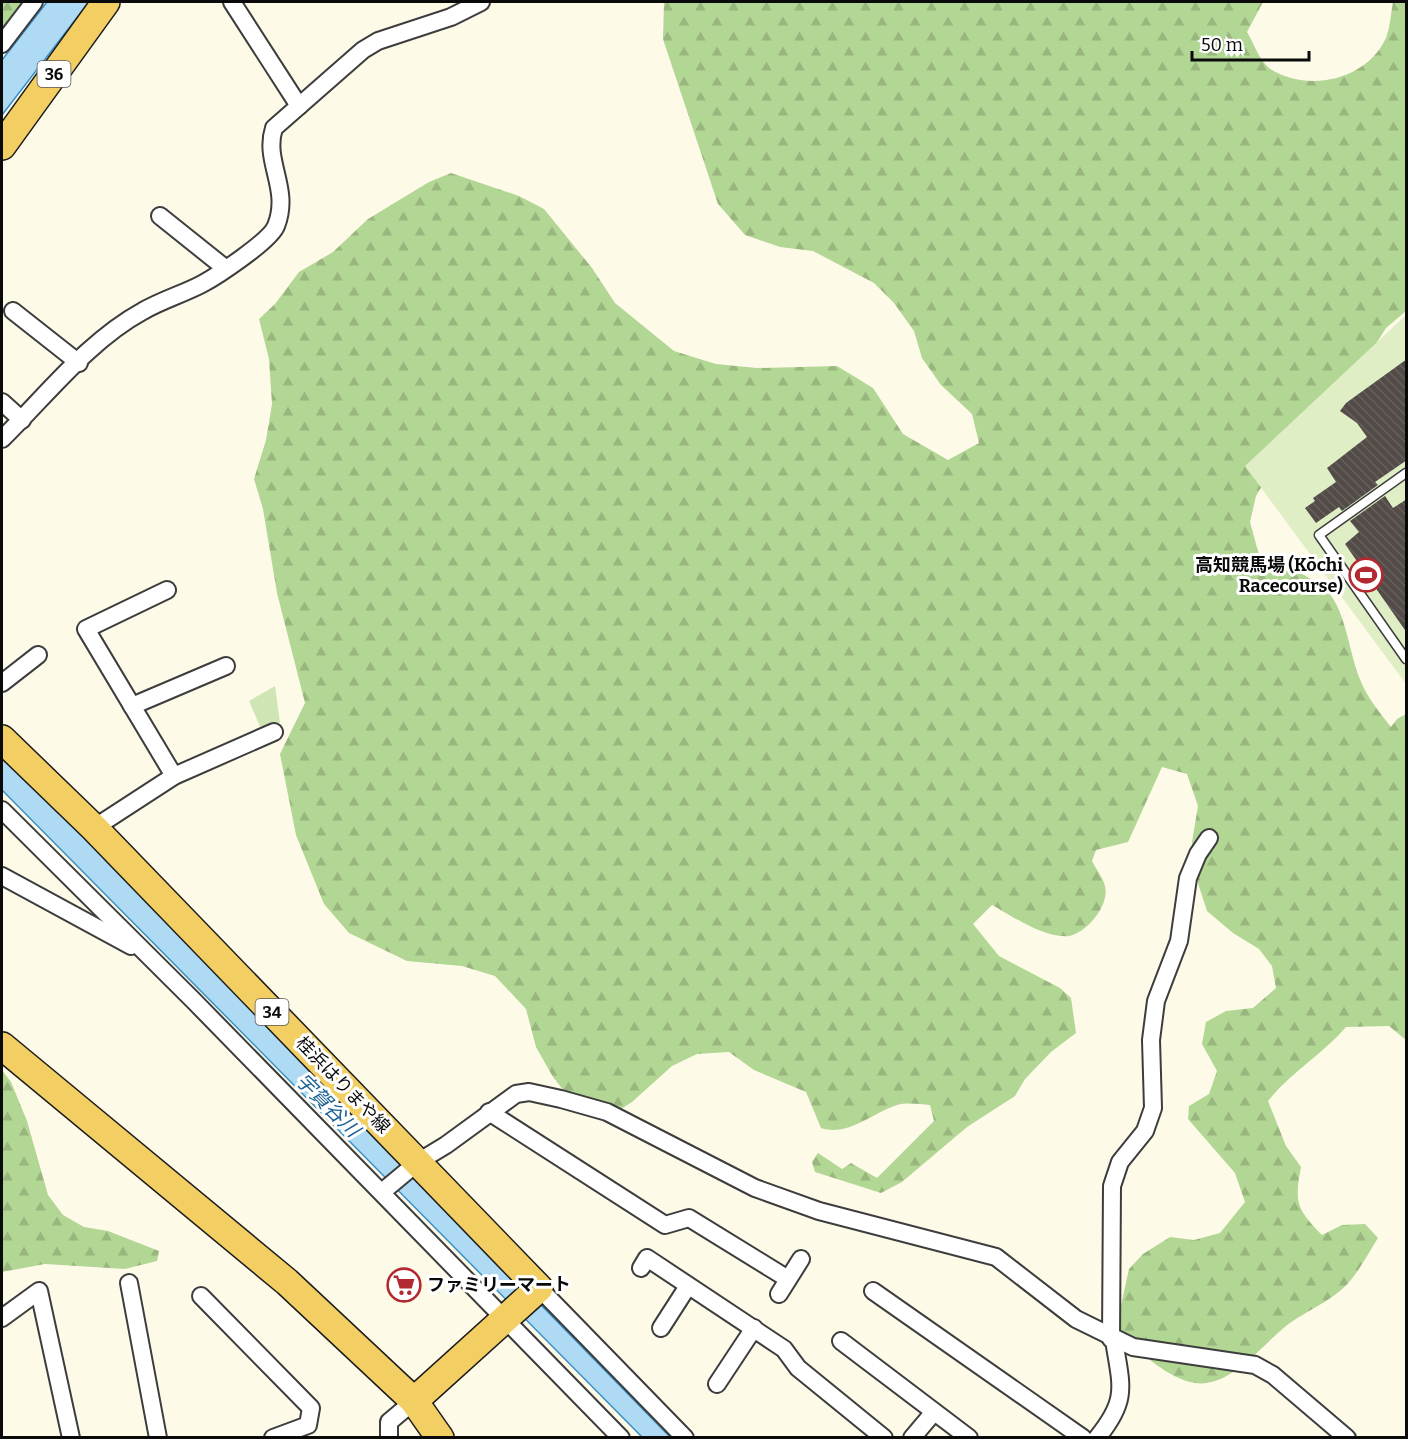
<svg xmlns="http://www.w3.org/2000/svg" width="1408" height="1439" font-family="Bitter,'Noto Sans JP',serif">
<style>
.forest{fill:url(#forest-firs)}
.park{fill:#cfe6b4}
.pitch{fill:#e0eec6}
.water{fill:#afdaf3;stroke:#3990c7;stroke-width:1.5}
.building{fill:url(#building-back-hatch)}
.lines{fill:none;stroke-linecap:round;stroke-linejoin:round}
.service-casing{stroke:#3d3d3d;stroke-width:11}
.minor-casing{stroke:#3d3d3d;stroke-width:20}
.primary-casing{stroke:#1b1b1b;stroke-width:30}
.service{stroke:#fff;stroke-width:8}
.minor{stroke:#fff;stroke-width:16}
.primary{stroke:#f3cf63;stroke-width:27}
.labels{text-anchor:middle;stroke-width:6;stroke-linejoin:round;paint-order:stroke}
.shield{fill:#fff;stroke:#545454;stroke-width:1.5}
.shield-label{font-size:16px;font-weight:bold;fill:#0a0a0a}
.poi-label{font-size:18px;font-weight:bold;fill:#0a0a0a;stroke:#fff;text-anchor:end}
.street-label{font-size:18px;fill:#0a0a0a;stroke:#fff}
.water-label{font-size:20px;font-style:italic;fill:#1a6195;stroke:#fff}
</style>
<defs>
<pattern id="forest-firs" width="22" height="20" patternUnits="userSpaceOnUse" patternTransform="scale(1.5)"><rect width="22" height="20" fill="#b2d694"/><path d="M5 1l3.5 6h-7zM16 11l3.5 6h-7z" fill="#98b67e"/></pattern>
<pattern id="building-back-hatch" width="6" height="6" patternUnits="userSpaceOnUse" patternTransform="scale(1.5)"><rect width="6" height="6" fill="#524b47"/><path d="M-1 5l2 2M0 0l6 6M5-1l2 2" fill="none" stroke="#66605d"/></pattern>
</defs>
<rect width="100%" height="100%" fill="#fefae8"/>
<g class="forest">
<polygon points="2,2 26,2 2,33"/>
<path d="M 664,2 L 1263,2 L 1247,32 C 1253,42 1260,61 1269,68 C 1307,93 1366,81 1386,38 C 1390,28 1391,13 1393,2 L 1406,2 L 1406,311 L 1386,328 L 1365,361 L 1300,423 L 1256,496 L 1250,522 L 1259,555 C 1281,565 1306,573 1324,588 C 1345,605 1349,652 1359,677 C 1366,696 1379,712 1391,727 L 1397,719 L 1406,714 L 1406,1040 L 1389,1026 L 1346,1027 C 1323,1054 1291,1072 1268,1101 L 1286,1146 L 1301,1167 C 1294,1203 1297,1209 1322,1235 L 1342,1225 L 1365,1224 L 1378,1238 C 1369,1252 1361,1268 1350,1281 C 1333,1301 1307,1310 1286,1326 C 1262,1345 1230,1388 1195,1383 C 1168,1379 1142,1352 1120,1337 L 1120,1310 L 1129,1269 L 1143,1254 L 1170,1237 L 1194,1240 L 1220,1233 L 1245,1202 L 1235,1173 L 1188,1119 L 1189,1106 L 1209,1094 L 1217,1071 L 1202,1044 L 1206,1022 L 1226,1011 L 1253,1008 L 1276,988 L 1272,966 L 1259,949 L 1233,933 L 1207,911 L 1195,874 L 1192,842 L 1198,806 L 1187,774 L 1162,767 L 1128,842 L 1096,850 L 1092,861 C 1096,869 1103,878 1105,886 C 1110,905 1087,933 1069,936 C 1045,939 1012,916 992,905 L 973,924 L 999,956 L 1060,988 L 1071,998 L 1076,1033 L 1051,1052 L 1025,1079 L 1015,1096 L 967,1127 L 902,1182 L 881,1193 L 815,1172 L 812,1162 L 818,1153 L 842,1169 L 851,1163 L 877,1178 L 934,1121 L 930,1105 C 920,1104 906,1102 897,1105 C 872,1113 848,1137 821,1128 L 806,1092 L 754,1070 L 729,1052 L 697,1054 L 672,1066 L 632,1102 L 605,1119 L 577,1107 L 553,1077 L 536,1047 L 526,1009 L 495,976 L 462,966 L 407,961 L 349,933 L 324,904 L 296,835 L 280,754 L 305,703 L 277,593 L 263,509 L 254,479 L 266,440 L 272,404 L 269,359 L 259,319 L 275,304 L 299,272 L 333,252 L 368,219 L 429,182 L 451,173 L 519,196 L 544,209 L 592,268 L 615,303 L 674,351 L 716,364 L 757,368 L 837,366 L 873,388 L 903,434 L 948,460 L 979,443 L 972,414 L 941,385 L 922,358 L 914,331 L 894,303 L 874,283 L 813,251 L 780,247 L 745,235 L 718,204 L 663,39 Z"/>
<polygon points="2,1070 11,1082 27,1121 48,1195 63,1215 84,1227 108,1231 159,1251 157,1261 125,1269 45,1264 2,1272"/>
</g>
<polygon class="park" points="275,686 280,723 262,731 249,701"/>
<polygon class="pitch" points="1406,315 1406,684 1245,466"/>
<g class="water">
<polygon points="47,2 89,2 2,115 2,60"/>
<polygon points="2,754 49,801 670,1437 642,1437 2,790"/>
</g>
<g class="building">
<polygon points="1407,359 1407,460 1375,482 1378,485 1342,511 1339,507 1316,523 1305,508 1315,501 1313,498 1336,482 1327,468 1367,437 1357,423 1340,411 1346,403"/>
<polygon points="1385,496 1393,508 1407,499 1407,633 1345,544 1359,532 1350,521"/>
</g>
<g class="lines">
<g class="service-casing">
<polyline id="service" points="1406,473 1319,535 1406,659"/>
</g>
<g class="minor-casing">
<g id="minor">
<polyline points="232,2 299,106"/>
<polyline points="2,44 34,2"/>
<polyline points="160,216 225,268"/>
<polyline points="13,311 79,363"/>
<polyline points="2,402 22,420"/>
<path d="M 2,439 C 46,396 88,341 143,311 C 162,300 183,294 202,284 C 217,276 270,241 276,226 C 291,188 263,162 274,128 L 363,50 L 378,41 L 451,17 L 481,2"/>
<polyline points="167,590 86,629 174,776"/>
<polyline points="2,683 38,655"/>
<polyline points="132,706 226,666"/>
<polyline points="2,810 193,1000 621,1438"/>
<polyline points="94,828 174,776 274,732"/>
<polyline points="2,876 131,946"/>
<polyline points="489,1112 665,1225 689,1218 788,1279"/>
<polyline points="382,1192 418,1162 446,1145 516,1094 529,1092 561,1099 607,1112 755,1188 819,1211 996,1257 1076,1319 1133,1347 1255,1365 1273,1375 1347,1438"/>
<polyline points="641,1268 647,1258 784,1349 798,1368 884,1438"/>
<polyline points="129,1283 158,1438"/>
<polyline points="539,1288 685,1438"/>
<polyline points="873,1291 1083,1438"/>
<polyline points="779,1294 801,1259"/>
<polyline points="201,1296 311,1408 308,1425 273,1438"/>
<polyline points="2,1318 39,1291 71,1438"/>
<polyline points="661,1328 688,1286"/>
<polyline points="1111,1339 1112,1186 1120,1162 1145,1131 1153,1108 1151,1040 1156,1001 1179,941 1188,878 1198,854 1209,838"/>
<polyline points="841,1341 969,1438"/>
<polyline points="717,1384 754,1328"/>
<polyline points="389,1438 389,1422 414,1401"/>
<polyline points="912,1438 934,1412"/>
<path d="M 1097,1438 C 1129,1399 1121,1386 1114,1340"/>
</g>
</g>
<g class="primary-casing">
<g id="primary">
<polyline points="2,146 106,2"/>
<polyline points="2,739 94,828 539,1288 414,1401"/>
<polyline points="2,1046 287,1282 414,1401 440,1438"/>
</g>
</g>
<use href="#service" class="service"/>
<use href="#minor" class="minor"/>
<use href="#primary" class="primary"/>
</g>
<defs>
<g id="stadium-ring" transform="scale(1.725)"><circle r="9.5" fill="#fff" stroke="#b32931" stroke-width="1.5"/><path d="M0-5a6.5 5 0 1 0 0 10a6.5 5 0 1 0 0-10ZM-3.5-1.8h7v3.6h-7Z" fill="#b32931"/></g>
<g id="supermarket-ring" transform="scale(1.725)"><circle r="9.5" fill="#fff" stroke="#b32931" stroke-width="1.5"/><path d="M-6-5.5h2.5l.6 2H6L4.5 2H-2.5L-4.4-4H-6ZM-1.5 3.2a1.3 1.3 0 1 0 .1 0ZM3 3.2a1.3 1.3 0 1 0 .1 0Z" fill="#b32931"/></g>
</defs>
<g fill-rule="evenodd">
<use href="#stadium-ring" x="1366" y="575"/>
<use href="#supermarket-ring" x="404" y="1285"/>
</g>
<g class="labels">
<g class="shield">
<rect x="37.5" y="61" width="33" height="26" rx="4.5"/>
<rect x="255.5" y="999" width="33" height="26" rx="4.5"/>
</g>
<g class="shield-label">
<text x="54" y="80">36</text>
<text x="272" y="1018">34</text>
</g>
<g class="poi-label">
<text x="1343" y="571">高知競馬場 (Kōchi<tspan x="1343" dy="21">Racecourse)</tspan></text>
<text x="427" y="1291" text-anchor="start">ファミリーマート</text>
</g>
<g class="street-label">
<text transform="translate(343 1085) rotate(46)" y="6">桂浜はりまや線</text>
</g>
<g class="water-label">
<text transform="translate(328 1105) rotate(45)" y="7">宇賀谷川</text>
</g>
</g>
<rect width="1408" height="1439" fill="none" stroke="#0a0a0a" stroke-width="6"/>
<path d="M1192 51v9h117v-9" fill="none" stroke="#0a0a0a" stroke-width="3"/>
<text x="1201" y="51" font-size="18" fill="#0a0a0a" stroke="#ffffff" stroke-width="4.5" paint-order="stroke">50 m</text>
</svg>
